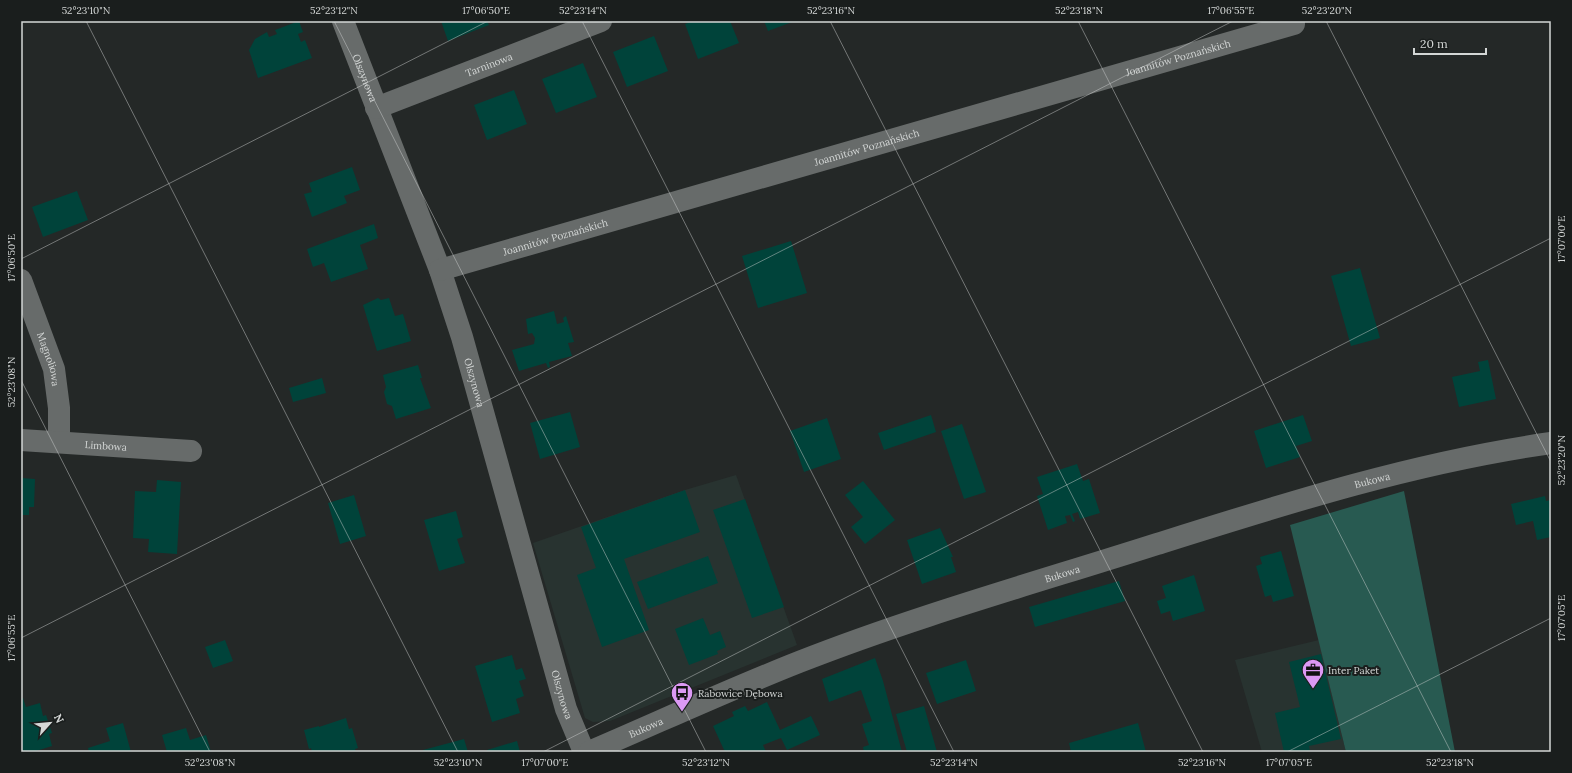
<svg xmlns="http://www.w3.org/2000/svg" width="1572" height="773" font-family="Lora,serif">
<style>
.built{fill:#283330}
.green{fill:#285a51}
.building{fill:#00433a}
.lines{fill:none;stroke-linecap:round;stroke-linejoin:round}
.street{stroke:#676b6a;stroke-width:22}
.ticks{fill:none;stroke:#d4d7d6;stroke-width:1;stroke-opacity:0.45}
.labels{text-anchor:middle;stroke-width:4;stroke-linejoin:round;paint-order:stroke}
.street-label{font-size:10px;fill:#d4d7d6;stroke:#1a1e1d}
.poi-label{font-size:10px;fill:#d4d7d6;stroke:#1a1e1d;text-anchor:start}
.neatline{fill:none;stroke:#d4d7d6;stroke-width:1.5}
.ticks-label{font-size:10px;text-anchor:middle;fill:#d4d7d6}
</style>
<rect width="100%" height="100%" fill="#242827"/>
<g class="built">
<polygon points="736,475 797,645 610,721 593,722 585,718 533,543 685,490"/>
<polygon points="1319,640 1346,752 1262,752 1235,660"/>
</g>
<polygon class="green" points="1404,491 1455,752 1346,752 1290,525"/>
<g class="building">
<polygon points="299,21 303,32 298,34 301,42 305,40 312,58 258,78 249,50 255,39 267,32 269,37 277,34 275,30"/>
<polygon points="441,21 487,21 489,25 448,41"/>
<polygon points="693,21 730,21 739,43 698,59 685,24"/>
<polygon points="764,21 795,21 768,31"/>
<polygon points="654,36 668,71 627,87 613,52"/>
<polygon points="583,63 597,97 556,113 542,79"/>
<polygon points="514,90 527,124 487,140 474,105"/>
<polygon points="352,167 360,190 344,196 347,203 312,217 304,194 312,192 309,183"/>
<polygon points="77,191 88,220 43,237 32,207"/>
<polygon points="374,224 378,238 360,245 368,269 331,282 324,263 313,267 307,249"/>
<polygon points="791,241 807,293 758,308 742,256"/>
<polygon points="1360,268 1380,338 1351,346 1331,276"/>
<polygon points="378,298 381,300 389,298 395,316 403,314 411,341 377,351 363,305"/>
<polygon points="554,311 557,324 564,322 563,318 566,316 574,342 568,343 572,356 549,362 550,367 548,368 546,363 519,371 512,350 534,344 535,338 532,333 528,334 526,319"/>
<polygon points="1488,360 1496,399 1459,407 1452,377 1480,371 1478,362"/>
<polygon points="418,365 422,378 420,378 431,408 396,419 392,406 387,404 384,392 386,387 383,375"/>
<polygon points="322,378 326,393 293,402 289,388"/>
<polygon points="570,412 580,447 540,459 530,423"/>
<polygon points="931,415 936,432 884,450 878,433"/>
<polygon points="1303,415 1312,441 1296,446 1300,457 1266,468 1254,431"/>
<polygon points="827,418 841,459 804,472 790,431"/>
<polygon points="962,424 986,492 964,499 941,431"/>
<polygon points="1077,464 1083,481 1089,479 1100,513 1080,519 1078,512 1072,514 1075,521 1073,522 1070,515 1065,516 1067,523 1048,530 1037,496 1043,494 1037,477"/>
<polygon points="21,478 35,479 34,507 29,507 29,515 21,515"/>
<polygon points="157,480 181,482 177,554 148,552 149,539 133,538 135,491 156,492"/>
<polygon points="863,481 895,520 865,544 851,527 863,517 845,495"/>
<polygon points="685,490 700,532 624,559 649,630 602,647 577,575 596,568 581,527"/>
<polygon points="354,495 366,536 340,544 328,503"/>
<polygon points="1545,496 1546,501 1551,500 1551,537 1537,540 1533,521 1516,525 1511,504"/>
<polygon points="745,499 784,607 752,618 713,510"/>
<polygon points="456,511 463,537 457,539 465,563 439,571 424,520"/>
<polygon points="940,528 953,557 951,557 956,572 922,584 907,540"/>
<polygon points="1281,551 1294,596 1273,602 1271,595 1265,597 1256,566 1262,564 1260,557"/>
<polygon points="708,556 718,583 648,609 637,582"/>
<polygon points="1194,575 1205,611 1173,621 1170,611 1161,614 1157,601 1166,598 1162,586"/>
<polygon points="1119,581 1125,601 1035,627 1029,607"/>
<polygon points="703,618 710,635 720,631 726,647 717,651 718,654 689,665 675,629"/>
<polygon points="225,640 233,661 213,668 205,647"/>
<polygon points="1321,654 1341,739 1309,746 1310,752 1284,752 1275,713 1300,707 1289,662"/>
<polygon points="512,655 516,670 522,668 526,679 519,681 524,696 516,699 520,713 492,722 475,666"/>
<polygon points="875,658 883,681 902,752 864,752 863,747 869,745 862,724 872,721 861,690 829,702 822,679"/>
<polygon points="966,660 976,691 937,704 926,673"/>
<polygon points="21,698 23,698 26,707 40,703 43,716 46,715 52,733 49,734 52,746 33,752 21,752"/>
<polygon points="767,702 780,730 811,716 820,735 787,750 781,738 763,745 766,752 725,752 713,726 734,716 732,712 745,706 748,711"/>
<polygon points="924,706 937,752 907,752 896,714"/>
<polygon points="346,718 349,729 352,728 358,748 355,749 356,752 312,752 311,748 309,749 304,730 319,726 319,727"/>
<polygon points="123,723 131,752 89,752 88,748 110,741 106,728"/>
<polygon points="1138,723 1146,752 1071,752 1069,743"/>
<polygon points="186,728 190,740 206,735 211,752 167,752 162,735"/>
<polygon points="464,739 468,752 423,752 423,750"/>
<polygon points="517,741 520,752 487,752 487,750"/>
</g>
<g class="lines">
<g class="street">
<path id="s1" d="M 343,21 L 440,270 L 462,337 L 566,709 L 584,752"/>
<path id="s2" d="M 376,108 L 601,21"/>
<path id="s3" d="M 440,270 L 1294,24 L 1292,21"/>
<path id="s4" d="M 21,280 L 54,369 L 59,408 L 59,441"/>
<path id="s5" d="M 21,440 L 191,451"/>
<path id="s6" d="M 589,752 C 659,722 728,690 799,662 C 916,616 1038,582 1157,544 C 1287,503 1416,462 1551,443"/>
</g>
</g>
<path class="ticks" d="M 86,21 L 458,752M 334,21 L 706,752M 582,21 L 954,752M 830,21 L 1203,752M 1078,21 L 1451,752M 1326,21 L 1551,462M 21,259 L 488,21M 21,380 L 210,752M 21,638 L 1233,21M 543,752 L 1551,238M 1287,752 L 1551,618"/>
<defs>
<g id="office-pin" transform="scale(1.15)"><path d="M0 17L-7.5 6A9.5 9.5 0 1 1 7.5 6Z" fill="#dc99f4" stroke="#1a1e1d"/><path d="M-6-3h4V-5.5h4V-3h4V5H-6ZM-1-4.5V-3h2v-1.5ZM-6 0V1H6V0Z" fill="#111"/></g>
<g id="bus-pin" transform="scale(1.15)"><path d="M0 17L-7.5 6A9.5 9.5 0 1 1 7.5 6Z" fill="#dc99f4" stroke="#1a1e1d"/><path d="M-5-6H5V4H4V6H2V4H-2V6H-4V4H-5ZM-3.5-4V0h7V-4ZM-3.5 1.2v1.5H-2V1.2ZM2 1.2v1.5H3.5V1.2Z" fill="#111"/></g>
</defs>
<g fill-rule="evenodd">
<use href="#office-pin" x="1313" y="670"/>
<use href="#bus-pin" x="682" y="693"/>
</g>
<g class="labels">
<g class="street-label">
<text dy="4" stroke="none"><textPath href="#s3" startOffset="768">Joannitów Poznańskich</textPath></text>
<text dy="4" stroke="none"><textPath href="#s2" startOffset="121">Tarninowa</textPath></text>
<text dy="4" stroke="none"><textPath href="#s1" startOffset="61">Olszynowa</textPath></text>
<text dy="4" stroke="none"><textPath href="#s3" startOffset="444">Joannitów Poznańskich</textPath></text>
<text dy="4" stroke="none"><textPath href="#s3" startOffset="120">Joannitów Poznańskich</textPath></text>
<text dy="4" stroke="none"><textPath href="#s4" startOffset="84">Magnoliowa</textPath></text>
<text dy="4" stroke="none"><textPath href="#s1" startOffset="385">Olszynowa</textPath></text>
<text dy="4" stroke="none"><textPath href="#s5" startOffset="85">Limbowa</textPath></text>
<text dy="4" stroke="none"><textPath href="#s6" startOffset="830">Bukowa</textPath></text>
<text dy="4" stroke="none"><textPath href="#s6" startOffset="506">Bukowa</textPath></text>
<text dy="4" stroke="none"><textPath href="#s1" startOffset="709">Olszynowa</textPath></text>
<text dy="4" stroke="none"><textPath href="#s6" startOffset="62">Bukowa</textPath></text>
</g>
<g class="poi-label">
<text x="1328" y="674">Inter Paket</text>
<text x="698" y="697">Rabowice Dębowa</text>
</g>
</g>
<rect width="1572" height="773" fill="none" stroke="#1a1e1d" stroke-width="44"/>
<g transform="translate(50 723) rotate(63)" stroke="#1a1e1d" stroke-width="3" paint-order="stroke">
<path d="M0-3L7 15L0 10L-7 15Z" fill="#d4d7d6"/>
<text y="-6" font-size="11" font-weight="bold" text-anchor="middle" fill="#d4d7d6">N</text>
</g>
<path d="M1414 48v6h72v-6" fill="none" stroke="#d4d7d6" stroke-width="2"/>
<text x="1420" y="48" font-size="12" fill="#d4d7d6" stroke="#1a1e1d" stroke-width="3" paint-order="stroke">20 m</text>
<rect x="22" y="22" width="1528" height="729" class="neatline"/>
<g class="ticks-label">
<text x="86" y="14">52°23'10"N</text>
<text x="334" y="14">52°23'12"N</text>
<text x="486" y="14">17°06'50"E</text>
<text x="583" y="14">52°23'14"N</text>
<text x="831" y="14">52°23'16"N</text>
<text x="1079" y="14">52°23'18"N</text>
<text x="1231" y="14">17°06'55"E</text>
<text x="1327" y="14">52°23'20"N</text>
<text transform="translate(1561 239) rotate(-90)" y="4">17°07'00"E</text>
<text transform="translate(11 258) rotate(-90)" y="4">17°06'50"E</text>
<text transform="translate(11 382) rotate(-90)" y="4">52°23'08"N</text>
<text transform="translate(1561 460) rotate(-90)" y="4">52°23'20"N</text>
<text transform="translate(1561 618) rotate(-90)" y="4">17°07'05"E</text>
<text transform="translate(11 638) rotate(-90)" y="4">17°06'55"E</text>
<text x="210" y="766">52°23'08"N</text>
<text x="458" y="766">52°23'10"N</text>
<text x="545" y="766">17°07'00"E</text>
<text x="706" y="766">52°23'12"N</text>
<text x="954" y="766">52°23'14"N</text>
<text x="1202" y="766">52°23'16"N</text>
<text x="1289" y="766">17°07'05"E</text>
<text x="1450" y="766">52°23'18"N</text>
</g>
</svg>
